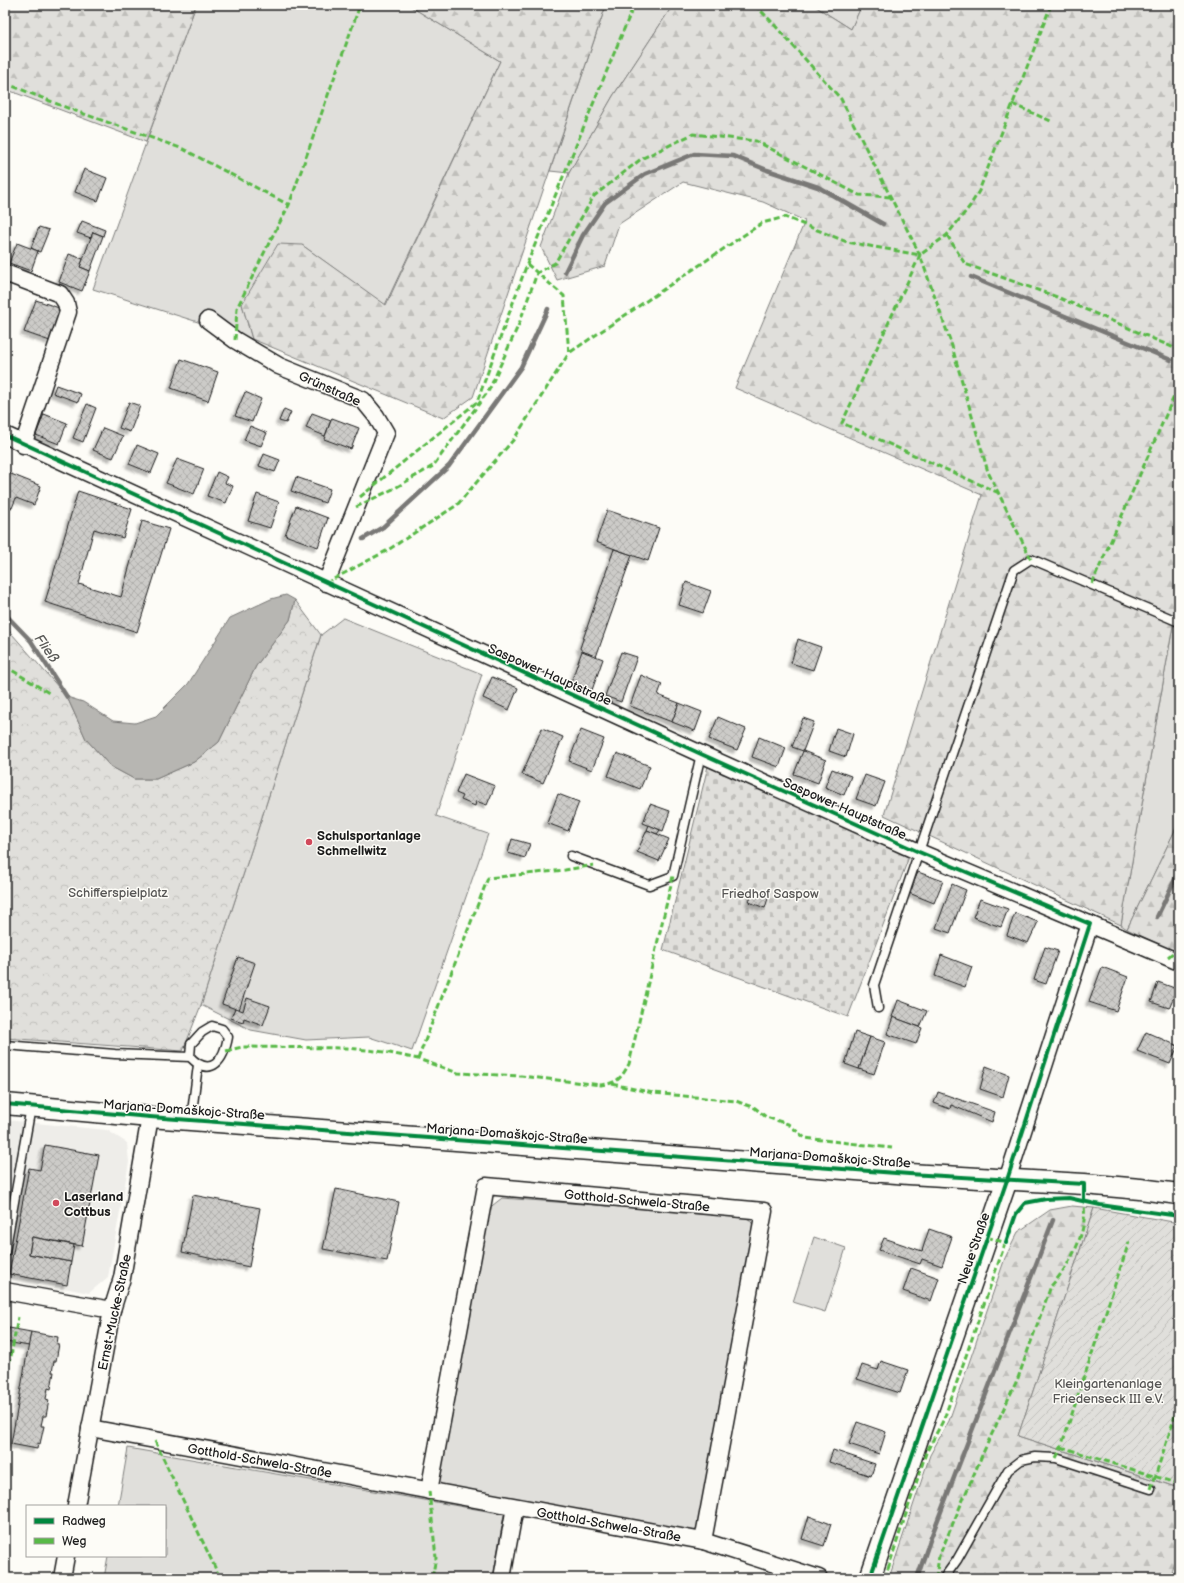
<svg xmlns="http://www.w3.org/2000/svg" width="1184" height="1583" font-family="'Balsamiq Sans',sans-serif">
<style>
.built{fill:#eeede9}
.grass{fill:#e0dfdb;stroke:#7e7e7c}
.forest{fill:url(#forest-firs);stroke:#7e7e7c}
.cemetery{fill:url(#cemetery-stones);stroke:#7e7e7c}
.park{fill:url(#park-crowns);stroke:#7e7e7c}
.garden{fill:url(#garden-furrows);stroke:#7e7e7c}
.water{fill:#b7b6b2;stroke:#797876}
.lines{fill:none;stroke-linecap:round;stroke-linejoin:round}
.stream{stroke:#797876;stroke-width:4.5}
.building{fill:url(#building-cross-hatch);stroke:#1c1c1c;filter:url(#shadow)}
.service-casing{stroke:#1c1c1c;stroke-width:11}
.minor-casing{stroke:#1c1c1c;stroke-width:19}
.tertiary-casing{stroke:#1c1c1c;stroke-width:23}
.service{stroke:#fdfcf7;stroke-width:8}
.minor{stroke:#fdfcf7;stroke-width:16}
.tertiary{stroke:#fdfcf7;stroke-width:20}
.quiet{stroke:#58b947;stroke-width:3;stroke-dasharray:6 3;stroke-linecap:butt}
.cycleway-casing{stroke:#fdfcf7;stroke-width:6}
.cycleway{stroke:#00873e;stroke-width:4}
.poi-dot{fill:#d1495b;stroke:#fdfcf7;stroke-width:1.5}
.labels{text-anchor:middle;stroke-width:3;stroke-linejoin:round;paint-order:stroke}
.street-label{font-size:13px;fill:#1c1c1c;stroke:#fdfcf7}
.poi-label{font-size:13px;font-weight:bold;fill:#1c1c1c;stroke:#fdfcf7;text-anchor:start}
.park-label{font-size:13px;fill:#575655;stroke:#fdfcf7}
.water-label{font-size:14px;font-style:italic;fill:#5a5a58;stroke:#fdfcf7}
</style>
<defs>
<pattern id="forest-firs" width="22" height="20" patternUnits="userSpaceOnUse"><rect width="22" height="20" fill="#e0dfdb"/><path d="M5 1l3.5 6h-7zM16 11l3.5 6h-7z" fill="#c0bfbb"/></pattern>
<pattern id="cemetery-stones" width="16" height="16" patternUnits="userSpaceOnUse"><rect width="16" height="16" fill="#e0dfdb"/><path d="M2 7V4a2 2 0 0 1 4 0v3zM10 15v-3a2 2 0 0 1 4 0v3z" fill="#c0bfbb"/></pattern>
<pattern id="park-crowns" width="20" height="18" patternUnits="userSpaceOnUse"><rect width="20" height="18" fill="#e0dfdb"/><path d="M2 6a3 3 0 1 1 6 0M12 15a3 3 0 1 1 6 0" fill="none" stroke="#c0bfbb"/></pattern>
<pattern id="garden-furrows" width="10" height="10" patternUnits="userSpaceOnUse"><rect width="10" height="10" fill="#e0dfdb"/><path d="M-1 1l2-2M0 10L10 0M9 11l2-2" fill="none" stroke="#c0bfbb"/></pattern>
<pattern id="building-cross-hatch" width="8" height="8" patternUnits="userSpaceOnUse"><rect width="8" height="8" fill="#cccbc8"/><path d="M0 0l8 8M0 8l8-8" fill="none" stroke="#afaeab"/></pattern>
<filter id="shadow"><feDropShadow dx="-3.5" dy="3.5" stdDeviation="1" flood-color="#0004"/></filter>
</defs>
<rect width="100%" height="100%" fill="#fdfcf7"/>
<filter id="ink" filterUnits="userSpaceOnUse"><feTurbulence type="fractalNoise" baseFrequency=".025" numOctaves="2"/><feDisplacementMap in="SourceGraphic" scale="8" xChannelSelector="R" yChannelSelector="G"/><feConvolveMatrix kernelMatrix="1 2 1 2 8 2 1 2 1" color-interpolation-filters="sRGB"/></filter>
<g filter="url(#ink)">
<polygon class="built" points="5,1120 107,1130 127,1143 129,1162 108,1277 89,1293 5,1276"/>
<g class="grass">
<polygon points="196,5 408,5 500,61 385,305 302,245 242,304 252,339 93,289"/>
<polygon points="606,5 673,5 613,96 569,173 550,171"/>
<polygon points="813,5 862,5 851,29"/>
<polygon points="1179,591 1179,822 1127,929 1121,925"/>
<polygon points="343,618 482,674 436,816 488,834 412,1051 369,1037 306,1040 251,1030 201,1005 321,635"/>
<polygon points="502,1198 743,1216 750,1220 756,1230 699,1534 437,1484 488,1209"/>
<polygon points="814,1237 846,1248 825,1312 793,1302"/>
<polygon points="128,1448 504,1514 493,1578 104,1578 108,1556 165,1556 165,1506 118,1506"/>
</g>
<g class="forest">
<polygon points="5,5 196,5 146,142 5,89"/>
<polygon points="408,5 606,5 473,397 443,418 252,339 242,304 278,244 302,245 386,305 500,61"/>
<polygon points="673,5 813,5 851,29 862,5 1179,5 1179,591 1121,925 884,815 982,495 735,388 805,221 763,202 683,182 619,224 605,266 557,280 541,247 569,173 613,96"/>
<polygon points="1179,822 1179,954 1127,929"/>
<polygon points="1072,1206 1094,1208 1018,1436 1179,1488 1179,1548 1169,1578 889,1578 930,1455 949,1421 1005,1258 1018,1232 1050,1210"/>
</g>
<polygon class="cemetery" points="708,766 909,857 848,1017 663,950"/>
<polygon class="park" points="295,600 321,635 201,1005 183,1051 5,1038 5,626 67,697 86,739 110,766 134,779 156,779 194,762 219,742 256,666 290,620"/>
<polygon class="garden" points="1094,1208 1179,1223 1179,1488 1018,1436"/>
<polygon class="water" points="286,595 295,600 290,620 256,666 219,742 194,762 156,779 134,779 110,766 86,739 67,697 83,702 113,721 135,723 156,716 188,684 230,618 271,599"/>
<g class="lines">
<g class="stream">
<polyline points="565,272 583,235 605,203 645,174 694,154 733,156 767,170 818,187 883,224"/>
<polyline points="971,277 1171,360"/>
<polyline points="363,539 383,527 449,466 521,367 548,309"/>
<polyline points="5,614 31,641 67,697"/>
<polyline points="1157,917 1179,871"/>
<polyline points="917,1578 930,1540 1053,1220"/>
</g>
</g>
<g class="building">
<polygon points="84,169 107,178 98,201 75,192"/>
<polygon points="82,221 105,230 103,236 93,232 91,238 77,233"/>
<polygon points="39,227 49,230 40,252 31,248"/>
<polygon points="93,232 103,236 90,271 80,267"/>
<polygon points="17,243 38,251 31,271 9,263"/>
<polygon points="69,254 83,259 80,267 90,271 82,291 59,282"/>
<polygon points="36,300 62,309 50,341 24,332"/>
<polygon points="181,359 218,372 208,401 171,388"/>
<polygon points="56,385 81,394 78,402 53,393"/>
<polygon points="245,392 261,399 252,422 235,416"/>
<polygon points="129,402 140,406 130,432 119,428"/>
<polygon points="87,404 96,408 83,442 73,438"/>
<polygon points="284,409 291,412 286,423 279,421"/>
<polygon points="312,413 331,420 325,436 306,428"/>
<polygon points="44,414 67,423 59,444 36,435"/>
<polygon points="332,418 359,428 351,449 324,439"/>
<polygon points="250,426 267,433 261,446 244,440"/>
<polygon points="103,428 123,436 113,458 93,450"/>
<polygon points="137,445 159,454 151,473 129,464"/>
<polygon points="264,454 280,460 275,472 259,466"/>
<polygon points="177,459 204,469 194,494 166,483"/>
<polygon points="6,472 41,486 34,505 16,498 12,508 5,505"/>
<polygon points="217,472 228,477 225,483 233,486 226,503 207,496"/>
<polygon points="296,477 330,489 325,503 291,491"/>
<polygon points="78,491 132,509 123,538 94,529 79,584 121,597 142,521 169,529 137,632 45,602"/>
<polygon points="257,494 279,502 270,528 248,521"/>
<polygon points="296,506 328,518 318,547 285,535"/>
<polygon points="607,510 659,528 648,561 596,542"/>
<polygon points="614,549 632,555 596,657 582,651 580,648"/>
<polygon points="686,582 711,591 703,613 679,605"/>
<polygon points="798,639 821,647 813,670 791,663"/>
<polygon points="582,651 603,659 592,690 571,682"/>
<polygon points="621,652 637,657 621,702 605,696"/>
<polygon points="641,675 662,684 658,695 679,703 672,722 630,706"/>
<polygon points="492,677 518,688 509,710 483,698"/>
<polygon points="679,703 702,712 695,731 672,722"/>
<polygon points="718,717 746,729 737,750 709,739"/>
<polygon points="803,718 814,722 803,751 792,747"/>
<polygon points="542,728 563,737 543,783 522,774"/>
<polygon points="836,728 853,734 846,757 829,751"/>
<polygon points="581,730 604,739 592,770 569,761"/>
<polygon points="759,737 786,748 779,767 752,757"/>
<polygon points="803,751 826,760 818,783 794,774"/>
<polygon points="617,753 650,766 640,789 608,776"/>
<polygon points="832,769 851,776 844,795 825,787"/>
<polygon points="464,774 495,786 487,805 476,801 475,806 461,800 463,796 456,793"/>
<polygon points="865,775 885,782 876,806 856,799"/>
<polygon points="558,794 579,802 568,831 547,823"/>
<polygon points="650,804 670,811 663,831 643,823"/>
<polygon points="649,825 660,830 657,834 647,830"/>
<polygon points="647,830 669,839 659,861 637,852"/>
<polygon points="512,839 530,844 525,858 508,853"/>
<polygon points="918,872 943,881 934,903 909,893"/>
<polygon points="952,884 966,890 950,933 936,928"/>
<polygon points="753,889 769,895 765,908 749,902"/>
<polygon points="980,899 1008,909 1001,927 973,917"/>
<polygon points="1015,913 1038,922 1028,943 1007,935"/>
<polygon points="1045,947 1058,951 1046,984 1034,980"/>
<polygon points="941,955 972,967 965,987 935,976"/>
<polygon points="238,957 255,963 239,1010 222,1004"/>
<polygon points="1102,967 1128,977 1116,1011 1089,1002"/>
<polygon points="1158,982 1177,989 1169,1008 1151,1002"/>
<polygon points="247,998 270,1006 263,1025 244,1018 243,1022 231,1018 235,1008 243,1011"/>
<polygon points="898,1000 927,1011 920,1027 892,1017"/>
<polygon points="893,1017 922,1028 916,1044 887,1034"/>
<polygon points="855,1032 870,1037 859,1069 845,1064"/>
<polygon points="1146,1032 1178,1046 1170,1064 1137,1051"/>
<polygon points="870,1037 885,1042 874,1074 859,1069"/>
<polygon points="986,1066 1009,1075 1003,1097 980,1089"/>
<polygon points="938,1092 995,1112 992,1122 951,1105 950,1109 934,1103"/>
<polygon points="45,1145 99,1155 82,1246 32,1237 29,1254 71,1262 67,1285 9,1274 29,1168 40,1170"/>
<polygon points="336,1189 399,1202 387,1261 323,1249"/>
<polygon points="193,1195 260,1208 249,1267 182,1252"/>
<polygon points="929,1229 952,1237 942,1266 922,1259 920,1264 879,1250 884,1238 922,1251"/>
<polygon points="32,1237 74,1245 71,1262 29,1254"/>
<polygon points="911,1268 939,1278 931,1301 903,1291"/>
<polygon points="5,1327 9,1328 5,1349"/>
<polygon points="9,1328 31,1332 29,1346 6,1342"/>
<polygon points="31,1332 58,1337 57,1344 59,1344 56,1361 54,1361 52,1372 54,1372 51,1389 48,1388 46,1399 49,1400 46,1416 43,1416 41,1426 44,1426 40,1444 38,1443 37,1449 11,1444"/>
<polygon points="881,1361 908,1370 900,1393 857,1379 862,1365 878,1370"/>
<polygon points="857,1422 886,1432 879,1454 849,1444"/>
<polygon points="833,1450 875,1464 871,1476 829,1462"/>
<polygon points="809,1516 831,1524 824,1546 802,1539"/>
</g>
<g class="lines">
<g class="service-casing">
<g id="service">
<polyline points="571,856 649,885 673,876 701,754"/>
<polyline points="878,1008 874,985 1014,570 1031,559 1179,622"/>
<path d="M 5,1045 L 115,1054 L 190,1057 C 212,1079 224,1059 228,1037 L 222,1029 L 212,1026 L 202,1032 L 191,1044 L 190,1057"/>
<polyline points="191,1120 198,1065"/>
<polyline points="5,1252 31,1107"/>
<polyline points="944,1578 957,1560 1008,1470 1021,1460 1035,1457 1056,1458 1151,1489"/>
</g>
</g>
<g class="minor-casing">
<g id="minor">
<polyline points="5,273 60,294 66,303 68,312 23,445"/>
<polyline points="208,320 235,340 279,366 363,400 376,416 386,433 326,583"/>
<polyline points="5,435 701,754 919,852 1179,962"/>
<polyline points="1007,1180 1090,924"/>
<polyline points="5,1291 112,1310"/>
<polyline points="90,1428 703,1541 819,1578"/>
<polyline points="429,1491 486,1186 764,1211 703,1541"/>
<polyline points="76,1506 112,1310 122,1278 150,1117"/>
<polyline points="62,1578 66,1556"/>
<polyline points="502,1578 515,1507"/>
</g>
</g>
<g class="tertiary-casing">
<g id="tertiary">
<polyline points="5,1104 150,1117 909,1174 1084,1184 1140,1189 1179,1194"/>
<polyline points="870,1578 1007,1180"/>
</g>
</g>
<use href="#service" class="service"/>
<use href="#minor" class="minor"/>
<use href="#tertiary" class="tertiary"/>
<g class="quiet">
<polyline points="755,5 769,19 841,99 920,255 951,343 988,472 1031,559"/>
<polyline points="5,83 70,109 183,149 289,205"/>
<polyline points="1012,104 1053,122"/>
<polyline points="947,235 965,264 1057,297 1179,350"/>
<polyline points="527,264 564,296 569,353 762,223 785,217 847,242 920,255"/>
<polyline points="235,340 237,308 271,239 289,205 360,5"/>
<polyline points="999,493 842,423 920,255 947,235 970,206 979,191 1051,5"/>
<polyline points="360,497 477,402 527,264 634,5"/>
<polyline points="356,507 395,488 433,466 489,390 519,324 537,273 555,263 594,196 641,159 693,134 756,141 859,195 891,197"/>
<polyline points="326,583 388,550 457,505 514,439 569,353"/>
<polyline points="1092,584 1179,385"/>
<polyline points="5,666 49,693"/>
<polyline points="1168,957 1179,948"/>
<path d="M 226,1051 L 242,1047 L 347,1048 L 385,1052 L 418,1059 L 458,1073 L 521,1076 L 601,1085 C 618,1083 621,1078 629,1064 L 673,876"/>
<polyline points="418,1059 488,878 565,870 594,865"/>
<polyline points="612,1084 653,1093 736,1101 755,1108 766,1117 788,1124 805,1138 892,1148"/>
<polyline points="987,1237 1006,1243"/>
<polyline points="5,1373 11,1356 18,1317"/>
<polyline points="155,1441 220,1578"/>
<polyline points="1061,1447 1179,1484"/>
<polyline points="1056,1458 1060,1450 1129,1242"/>
<polyline points="1151,1489 1179,1404"/>
<polyline points="429,1491 436,1558 432,1578"/>
<polyline points="885,1578 926,1453 944,1419 1006,1241"/>
<path d="M 936,1578 L 939,1556 L 983,1453 L 1018,1378 L 1051,1286 C 1066,1270 1082,1242 1084,1220 C 1085,1214 1084,1207 1084,1201"/>
</g>
<g class="cycleway-casing">
<g id="cycleway">
<polyline points="5,435 701,754 919,852 1090,924 1007,1180 870,1578"/>
<polyline points="5,1104 150,1117 909,1174 1084,1184 1084,1201"/>
<polyline points="1006,1243 1016,1214 1025,1203 1046,1199 1069,1198 1100,1205 1179,1216"/>
</g>
</g>
<use href="#cycleway" class="cycleway"/>
</g>
</g>
<g class="poi-dot">
<circle cx="309" cy="842" r="4"/>
<circle cx="56" cy="1203" r="4"/>
</g>
<g class="labels">
<g class="street-label">
<text transform="translate(330 388) rotate(24)" y="5">Grünstraße</text>
<text transform="translate(550 674) rotate(24)" y="5">Saspower Hauptstraße</text>
<text transform="translate(845 808) rotate(24)" y="5">Saspower Hauptstraße</text>
<text transform="translate(184 1109) rotate(4)" y="5">Marjana-Domaškojc-Straße</text>
<text transform="translate(507 1133) rotate(4)" y="5">Marjana-Domaškojc-Straße</text>
<text transform="translate(830 1157) rotate(4)" y="5">Marjana-Domaškojc-Straße</text>
<text transform="translate(637 1200) rotate(5)" y="5">Gotthold-Schwela-Straße</text>
<text transform="translate(973 1248) rotate(-71)" y="5">Neue Straße</text>
<text transform="translate(114 1312) rotate(-78)" y="5">Ernst-Mucke-Straße</text>
<text transform="translate(260 1460) rotate(10)" y="5">Gotthold-Schwela-Straße</text>
<text transform="translate(609 1524) rotate(10)" y="5">Gotthold-Schwela-Straße</text>
</g>
<g class="poi-label">
<text x="317" y="840">Schulsportanlage<tspan x="317" dy="15">Schmellwitz</tspan></text>
<text x="64" y="1201">Laserland<tspan x="64" dy="15">Cottbus</tspan></text>
</g>
<g class="park-label">
<text x="118" y="897">Schifferspielplatz</text>
<text x="770" y="898">Friedhof Saspow</text>
<text x="1108" y="1388">Kleingartenanlage<tspan x="1108" dy="15">Friedenseck III e.V.</tspan></text>
</g>
<g class="water-label">
<text transform="translate(47 648) rotate(55)" y="5">Fließ</text>
</g>
</g>
<rect width="1184" height="1583" fill="none" stroke="#fdfcf7" stroke-width="20"/>
<rect x="10" y="10" width="1164" height="1563" fill="none" stroke="#1c1c1c" stroke-width="1.5" filter="url(#ink)"/>
<rect x="26" y="1505" width="140" height="52" fill="#fdfcf7" stroke="#a3a29f"/>
<rect x="34" y="1518" width="20" height="6" fill="#00873e" stroke="#a3a29f"/>
<text x="62" y="1525" font-size="12" fill="#1c1c1c">Radweg</text>
<rect x="34" y="1538" width="20" height="6" fill="#58b947" stroke="#a3a29f"/>
<text x="62" y="1545" font-size="12" fill="#1c1c1c">Weg</text>
</svg>
